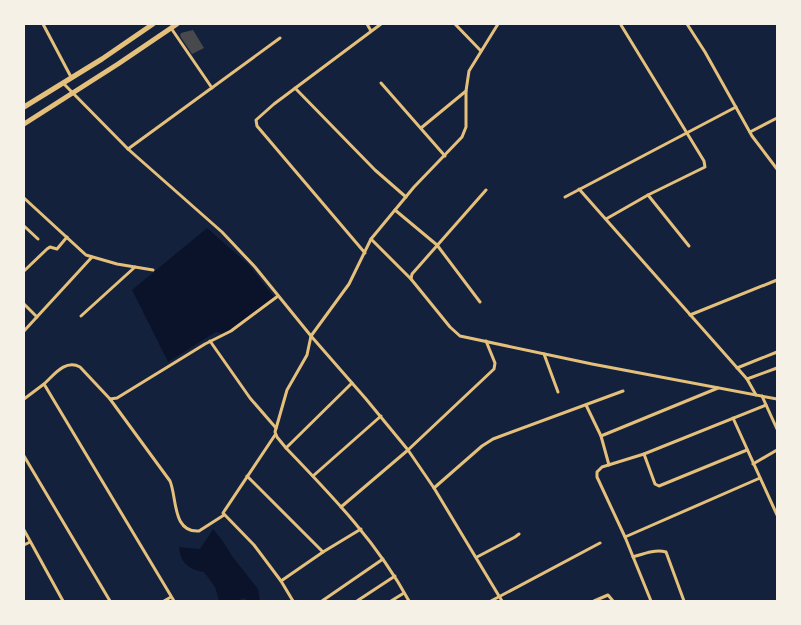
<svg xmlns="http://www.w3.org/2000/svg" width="801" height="625" font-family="'Zilla Slab',serif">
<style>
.water{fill:#0b132b}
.building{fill:#48494c}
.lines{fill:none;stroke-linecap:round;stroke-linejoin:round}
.minor{stroke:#e5c07b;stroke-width:3}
.trunk{stroke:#e5c07b;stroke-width:5}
</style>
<rect width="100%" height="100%" fill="#14213d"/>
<g class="water">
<polygon points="207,228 248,264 274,297 224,334 216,332 168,362 132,290"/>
<path d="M 213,529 L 222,540 L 232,556 L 258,589 L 260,601 L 249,601 L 243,598 L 238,601 L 219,601 L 215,587 L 204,572 C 190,570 180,563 179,547 L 200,549 Z"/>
</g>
<polygon class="building" points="193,30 204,48 192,54 180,36 181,33"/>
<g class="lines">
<g class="minor">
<polyline points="43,24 71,77"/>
<polyline points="367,24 371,31"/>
<polyline points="455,24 481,51"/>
<polyline points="687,24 705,52 752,136 777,169"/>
<polyline points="171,28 212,88"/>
<polyline points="63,83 128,149 222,232 255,267 311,336 366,399 408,450 434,488 502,601"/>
<polyline points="381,83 445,156"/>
<polyline points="295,88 375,170 406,197"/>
<polyline points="421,128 466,91"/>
<polyline points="750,132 777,118"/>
<polyline points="128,149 280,38"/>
<polyline points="579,189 747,379 756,395"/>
<polyline points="648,195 689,246"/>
<polyline points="565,197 736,107"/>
<polyline points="24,198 86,255 117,264 153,270"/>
<polyline points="395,210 437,245 480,302"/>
<polyline points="606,219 648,195 705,167 704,161 621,25"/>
<polyline points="24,226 38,239"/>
<polyline points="371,239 411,279 450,327 460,336 592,364 777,399"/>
<polyline points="365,253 257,126 256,120 274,104 381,24"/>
<polyline points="24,271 47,249 50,247 57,249 67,237"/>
<polyline points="411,279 412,274 486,190"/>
<polyline points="24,304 37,317"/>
<polyline points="690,315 777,280"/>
<polyline points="81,316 135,267"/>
<polyline points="24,331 92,257"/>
<polyline points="210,341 250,398 276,428"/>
<polyline points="544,354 558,392"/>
<polyline points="737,368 777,352"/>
<polyline points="747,379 777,368"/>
<path d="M 44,384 C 54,375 65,359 80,367 L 110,399 L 170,481 C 177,497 172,533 199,531 L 224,515"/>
<polyline points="762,396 777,429"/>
<polyline points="24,399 44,384 174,601"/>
<polyline points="110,399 117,398 205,344 231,331 278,296"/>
<polyline points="586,405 601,436 609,465"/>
<polyline points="733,418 777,515"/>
<polyline points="275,435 223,513 254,545 281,581 293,601"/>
<polyline points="601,436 718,388"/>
<polyline points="286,448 352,383"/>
<polyline points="644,454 655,484 659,486 747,450"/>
<polyline points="24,456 110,601"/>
<polyline points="753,464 777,450"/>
<polyline points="247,476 323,552"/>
<polyline points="313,476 381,416"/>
<polyline points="434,488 482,446 493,439 623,391"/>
<polyline points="341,507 408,450 494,369 495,363 486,341"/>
<polyline points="24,530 63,601"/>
<polyline points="625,537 760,478"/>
<polyline points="24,545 30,542"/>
<polyline points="477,557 515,537 519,534"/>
<path d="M 633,557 C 643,554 655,549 666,552 L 684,601"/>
<polyline points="281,581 323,552 361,529"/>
<polyline points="164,601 171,597"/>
<polyline points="322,601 383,559"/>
<polyline points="357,601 395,576"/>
<polyline points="391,601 404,593"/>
<path d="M 409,601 C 377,542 332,496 286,448 L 277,437 L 275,432 L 287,390 L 307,355 L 311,336 L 349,284 L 371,239 L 414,187 L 462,137 L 466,127 L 466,91 L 469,71 L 498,24"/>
<polyline points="491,601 600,543"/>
<polyline points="594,601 608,595 613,601"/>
<polyline points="651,601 625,537 597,477 597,472 602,467 644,454 766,405"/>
</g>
<g class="trunk">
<polyline points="24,107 102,59 153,24"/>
<polyline points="24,124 118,64 177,24"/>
</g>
</g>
<rect width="801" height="625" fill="none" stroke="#f6f1e7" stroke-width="50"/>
</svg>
